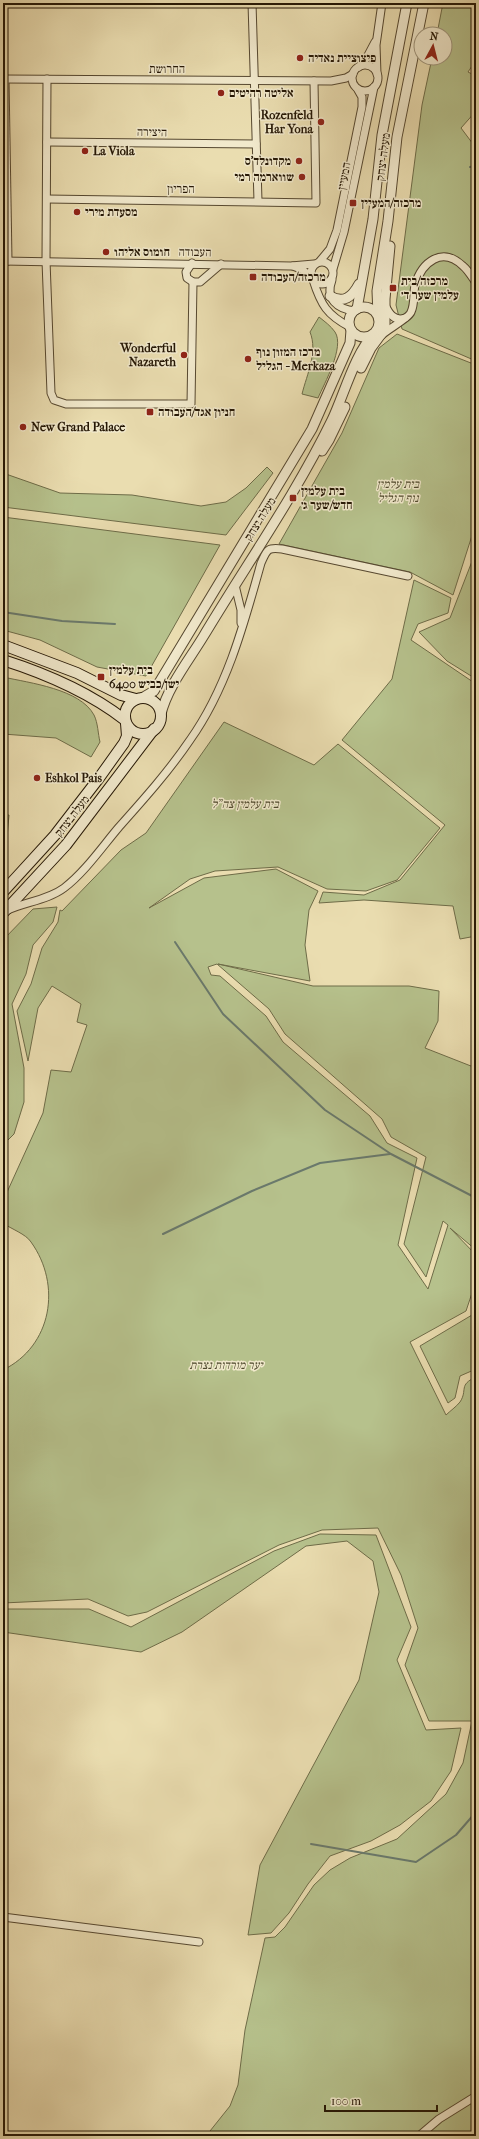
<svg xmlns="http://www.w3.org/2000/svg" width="479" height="2139" font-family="'IM FELL French Canon','Frank Ruhl Libre',serif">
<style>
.green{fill:#b6c18c;stroke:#6e6c48;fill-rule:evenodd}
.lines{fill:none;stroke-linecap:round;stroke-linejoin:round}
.stream{stroke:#6a796c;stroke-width:2}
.minor-casing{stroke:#564830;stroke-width:9}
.tertiary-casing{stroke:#564830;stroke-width:11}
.secondary-casing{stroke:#251705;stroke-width:12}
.minor{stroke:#f1e9cc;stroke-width:7}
.tertiary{stroke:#f1e9cc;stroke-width:9}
.secondary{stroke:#f1e9cc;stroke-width:10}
.poi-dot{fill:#8f2418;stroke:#f1e9cc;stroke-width:1.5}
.labels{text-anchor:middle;stroke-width:3;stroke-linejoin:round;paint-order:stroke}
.poi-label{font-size:12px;font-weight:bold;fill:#251705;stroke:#f1e9cc;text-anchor:start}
.street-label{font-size:12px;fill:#251705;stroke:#f1e9cc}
.park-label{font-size:12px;font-style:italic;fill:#504a2e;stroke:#f1e9cc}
</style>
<rect width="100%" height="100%" fill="#eaddb0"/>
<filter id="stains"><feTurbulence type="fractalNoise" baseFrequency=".005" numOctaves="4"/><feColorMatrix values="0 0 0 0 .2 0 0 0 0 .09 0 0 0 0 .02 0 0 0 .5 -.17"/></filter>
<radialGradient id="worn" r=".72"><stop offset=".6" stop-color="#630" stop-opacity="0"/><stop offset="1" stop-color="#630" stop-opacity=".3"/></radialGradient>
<g class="green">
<polygon points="443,3 476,3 476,60 468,72 476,76 476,111 461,128 476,148 476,361 402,329 396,305 422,105 432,58 445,58 445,34 437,34"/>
<path d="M 319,317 C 324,321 331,326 335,332 C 345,347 324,384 318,398 L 302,394 C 307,374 318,352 310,332 Z"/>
<polygon points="397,334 476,365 476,523 453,595 410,572 279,544 342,433 379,348"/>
<polygon points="267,467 273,473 226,535 3,507 3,473 60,493 132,495 201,506 226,502 246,488"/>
<polygon points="3,517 220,545 146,676 97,667 40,640 3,630"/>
<polygon points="476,551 476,679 447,661 419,632 450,618"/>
<polygon points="414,580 451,598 448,613 418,624 411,640 476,684 476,936 460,939 453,906 364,900 319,903 323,892 364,895 400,880 445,825 342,740 392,679"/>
<path d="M 3,677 C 30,683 80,689 94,715 C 98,723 98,734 100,742 L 91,757 L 56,738 L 3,734 Z"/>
<path d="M 224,722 L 314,765 L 338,744 L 440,828 L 397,880 L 366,891 L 327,889 L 278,867 L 215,871 L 190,879 L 149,908 L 204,878 L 276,869 L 318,891 L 309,910 L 305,945 L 310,981 L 218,964 L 313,986 L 409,986 L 439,991 L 438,1021 L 425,1048 L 476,1068 L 476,1250 L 450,1228 L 476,1255 L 476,1281 L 466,1311 L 410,1342 L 446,1415 C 450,1411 456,1407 460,1402 C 468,1390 458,1385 476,1377 L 476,2136 L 206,2136 L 230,2106 L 238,2085 L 245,2030 L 265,1938 L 275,1937 L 285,1927 L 314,1885 L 330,1870 L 350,1858 L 397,1839 L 446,1794 L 463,1763 L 472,1721 L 429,1721 L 405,1665 L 418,1628 L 401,1575 L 378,1528 L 322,1530 L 279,1545 L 147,1612 L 128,1616 L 88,1599 L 3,1603 L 3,1370 C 52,1346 62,1285 31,1242 C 26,1234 11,1229 3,1223 L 3,1201 L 43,1113 L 51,1070 L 71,1072 L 87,1025 L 77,1022 L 81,1004 L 52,986 L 38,1008 L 28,1061 L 17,1011 L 31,984 L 42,948 L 58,922 L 60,910 L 62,911 L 121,850 L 146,833 ZM 217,964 L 269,1009 L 285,1034 L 382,1119 L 391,1137 L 426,1157 L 404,1244 L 426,1277 L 443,1221 L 448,1225 L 428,1289 L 398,1245 L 417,1158 L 387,1143 L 370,1116 L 283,1042 L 266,1016 L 220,976 L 211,975 L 208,967 Z"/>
<polygon points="3,815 9,815 5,860 3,860"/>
<polygon points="57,907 53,922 33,945 26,974 12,1004 24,1068 24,1102 14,1134 3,1145 3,940 33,909"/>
<polygon points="476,1304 476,1369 460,1376 455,1398 448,1403 420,1346 472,1315"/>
<polygon points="320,1534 376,1535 411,1627 397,1660 426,1730 461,1728 451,1771 431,1801 400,1825 371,1841 330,1856 308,1884 289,1913 271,1933 248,1935 260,1865 359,1680 379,1592 373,1561 347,1541 306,1546 182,1632 141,1652 3,1632 3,1609 89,1609 131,1627 274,1551"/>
</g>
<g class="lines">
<g class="stream">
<polyline points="470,167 476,166"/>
<polyline points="3,612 62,621 115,624"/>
<polyline points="175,942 223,1014 325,1110 391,1154 476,1198"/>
<polyline points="163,1234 252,1191 320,1163 390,1154"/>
<polyline points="311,1844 416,1862 456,1835 476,1812"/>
</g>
<g class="minor-casing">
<g id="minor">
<polyline points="252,3 258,201"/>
<circle cx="365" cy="78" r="13"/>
<polyline points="359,67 366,59 375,42"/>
<polyline points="377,74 376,45 382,3"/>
<polyline points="3,79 331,81 346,78 353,74"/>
<polyline points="5,79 8,261"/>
<polyline points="47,79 46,261 51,393 54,400 66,404 191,404 193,282"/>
<polyline points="47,142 256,144"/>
<polyline points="47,199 316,203 314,81"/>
<polyline points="3,261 291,266 314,264"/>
<polyline points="320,261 330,249 337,230 362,107 362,97 358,90"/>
<circle cx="322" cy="273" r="11"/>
<polyline points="192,263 186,272 187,278 193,282 200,282 221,264"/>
<polyline points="293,266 303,270 312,278"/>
<polyline points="333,269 344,232 374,87"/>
<path d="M 313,280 C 321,305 327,315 350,327"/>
<path d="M 332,280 C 325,299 337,309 355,311"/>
<path d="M 385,305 C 389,313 394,322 405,318"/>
<path d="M 382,335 C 388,329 409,318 411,312 C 415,304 413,294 415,285 C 422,262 442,246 463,266 C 468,270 472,277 476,283"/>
<polyline points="235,585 241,610 241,623"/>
<path d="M 8,910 C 25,902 48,900 64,888 C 85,872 102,847 119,827 C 144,799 169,771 190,740 C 227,688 244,624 261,563 C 267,550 267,547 282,549 L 408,576"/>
<polyline points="3,1917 199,1942"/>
<polyline points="419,2136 439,2119 476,2096"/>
</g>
</g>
<g class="tertiary-casing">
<g id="tertiary">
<path d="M 330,296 C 344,304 352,297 359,284"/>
<circle cx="364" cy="322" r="15"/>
<polyline points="357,309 373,219 382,135 407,3"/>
<polyline points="378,315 377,291 388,221 397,137 424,3"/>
<polyline points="361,368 371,348 385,329 385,299 390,246"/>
<polyline points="322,451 329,440 345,407"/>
<polyline points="142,698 154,691 312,429 350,343 351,330"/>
<path d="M 161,714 C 167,688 189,660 203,637 C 246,565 295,496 332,420 C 344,395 355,353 374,334"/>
</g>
</g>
<g class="secondary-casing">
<g id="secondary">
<polyline points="3,645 77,673 121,695 136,699"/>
<path d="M 3,660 C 47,674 89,692 125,720"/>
<circle cx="143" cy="716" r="18"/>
<polyline points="3,892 55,835 99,778 124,743 127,736 126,723"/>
<polyline points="3,913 66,845 154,729"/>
</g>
</g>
<use href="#minor" class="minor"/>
<use href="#tertiary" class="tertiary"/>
<use href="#secondary" class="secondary"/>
</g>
<g class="poi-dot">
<circle cx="300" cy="58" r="4"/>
<circle cx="221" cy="93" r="4"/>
<circle cx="321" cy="122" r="4"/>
<circle cx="85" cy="151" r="4"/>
<circle cx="299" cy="161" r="4"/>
<circle cx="302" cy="177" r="4"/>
<rect x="349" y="199" width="8" height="8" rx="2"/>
<circle cx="77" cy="212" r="4"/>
<circle cx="106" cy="252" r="4"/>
<rect x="249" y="273" width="8" height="8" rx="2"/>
<rect x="389" y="284" width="8" height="8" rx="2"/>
<circle cx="184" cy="355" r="4"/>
<circle cx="248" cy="359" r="4"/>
<rect x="146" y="408" width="8" height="8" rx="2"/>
<circle cx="23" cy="427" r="4"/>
<rect x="289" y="494" width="8" height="8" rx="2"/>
<rect x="97" y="673" width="8" height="8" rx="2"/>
<circle cx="37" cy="778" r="4"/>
</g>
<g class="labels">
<g class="poi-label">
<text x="308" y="62">פיצוציית נאדיה</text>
<text x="229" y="97">אליטה רהיטים</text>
<text x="313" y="119" text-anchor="end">Rozenfeld<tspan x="313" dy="14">Har Yona</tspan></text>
<text x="93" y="155">La Viola</text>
<text x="291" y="165" text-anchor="end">מקדונלד'ס</text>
<text x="294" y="181" text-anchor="end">שווארמה רמי</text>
<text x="361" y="207">מרכזה/המעיין</text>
<text x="85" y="216">מסעדת מירי</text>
<text x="114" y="256">חומוס אליהו</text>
<text x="261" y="281">מרכזה/העבודה</text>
<text x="401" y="285">מרכזה/בית<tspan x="401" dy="14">עלמין שער ד׳</tspan></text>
<text x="176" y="352" text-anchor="end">Wonderful<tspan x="176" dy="14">Nazareth</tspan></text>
<text x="256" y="356">מרכז המזון נוף<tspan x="256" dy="14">הגליל - Merkaza</tspan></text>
<text x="158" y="416">חניון אגד/העבודה</text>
<text x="31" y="431">New Grand Palace</text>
<text x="301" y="495">בית עלמין<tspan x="301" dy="14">חדש/שער ג׳</tspan></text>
<text x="109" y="674">בית עלמין<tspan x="109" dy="14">ישן/כביש 6400</tspan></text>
<text x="45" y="782">Eshkol Pais</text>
</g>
<g class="street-label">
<text x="167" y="73">החרושת</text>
<text transform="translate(152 132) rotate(1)" y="4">היצירה</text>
<text transform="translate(383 157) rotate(-83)" y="4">מעלה יצחק</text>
<text transform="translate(344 176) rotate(-79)" y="4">המעיין</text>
<text x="181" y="193">הפריון</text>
<text transform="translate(195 252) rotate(1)" y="4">העבודה</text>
<text transform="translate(260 519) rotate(-58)" y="4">מעלה יצחק</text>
<text transform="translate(72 816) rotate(-52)" y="4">מעלה יצחק</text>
</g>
<g class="park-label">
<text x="398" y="488">בית עלמין<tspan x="398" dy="14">נוף הגליל</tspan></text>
<text x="245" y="808">בית עלמין צה"ל</text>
<text x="226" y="1369">יער מורדות נצרת</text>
</g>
</g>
<rect width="479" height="2139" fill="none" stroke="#eaddb0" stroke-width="16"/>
<rect x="4" y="4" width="471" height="2131" fill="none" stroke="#251705" stroke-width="2"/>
<rect x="8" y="8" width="463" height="2123" fill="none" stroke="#251705"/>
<g transform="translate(433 46) rotate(7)"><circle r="19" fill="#f1e9cc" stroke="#9f957c"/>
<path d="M0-3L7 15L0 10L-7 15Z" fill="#8f2418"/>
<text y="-6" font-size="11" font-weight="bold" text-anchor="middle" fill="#251705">N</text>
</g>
<path d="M325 2105v6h112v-6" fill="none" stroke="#251705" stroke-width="2"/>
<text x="331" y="2105" font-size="12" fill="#251705" stroke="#f1e9cc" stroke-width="3" paint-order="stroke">100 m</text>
<rect width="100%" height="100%" filter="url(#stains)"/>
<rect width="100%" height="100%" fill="url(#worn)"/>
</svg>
